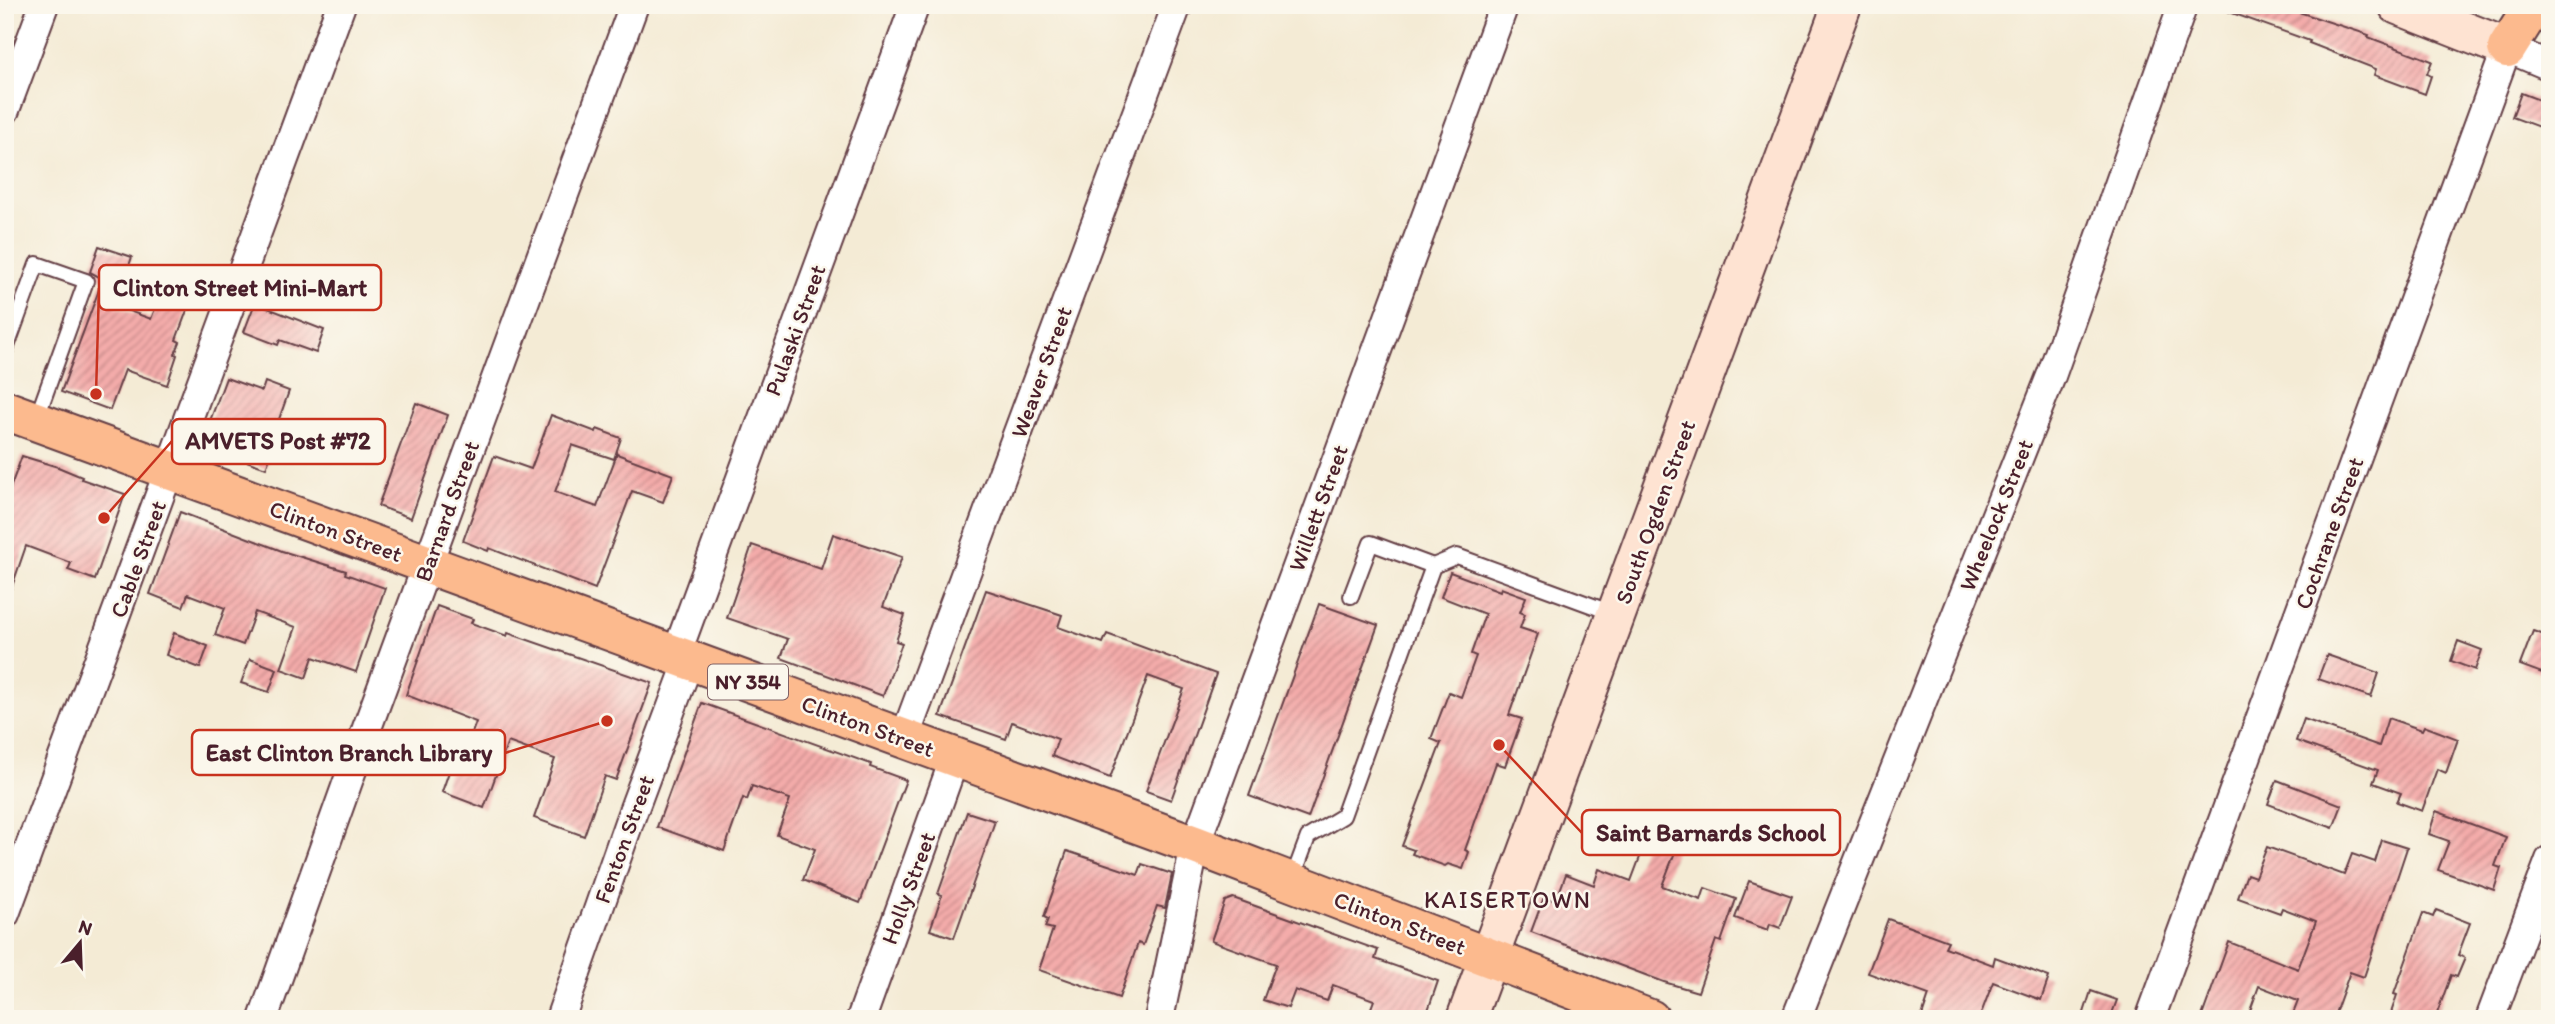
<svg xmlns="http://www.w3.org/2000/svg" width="2555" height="1024" font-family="Itim,sans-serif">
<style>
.building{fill:url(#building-hatch)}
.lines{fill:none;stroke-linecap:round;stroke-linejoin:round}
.lane-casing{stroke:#643e44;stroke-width:18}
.street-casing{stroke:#643e44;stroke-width:32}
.secondary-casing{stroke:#643e44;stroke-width:42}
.primary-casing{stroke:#643e44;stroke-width:42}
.highway-casing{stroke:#643e44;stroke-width:42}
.lane{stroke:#fff;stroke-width:14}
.street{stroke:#fff;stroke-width:28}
.secondary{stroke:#fee3d2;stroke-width:38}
.primary{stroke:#fcba8e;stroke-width:38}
.highway{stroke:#fcba8e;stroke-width:38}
.labels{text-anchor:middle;stroke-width:5;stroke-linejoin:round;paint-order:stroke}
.shield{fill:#fbf7ec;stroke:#7f6065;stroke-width:2}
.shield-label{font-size:21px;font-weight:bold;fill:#4a1f2b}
.street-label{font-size:23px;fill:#4a1f2b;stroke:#fbf7ec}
.neighbourhood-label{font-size:24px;letter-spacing:2px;fill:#4a1f2b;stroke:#fbf7ec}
.leader{fill:none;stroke:#c8321e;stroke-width:2.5}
.callout-dot{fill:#c8321e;stroke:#fbf7ec;stroke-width:2.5}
.callout{fill:#fbf7ec;stroke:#c8321e;stroke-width:2.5}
.callout-label{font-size:24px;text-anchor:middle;font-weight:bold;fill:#4a1f2b}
</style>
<defs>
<pattern id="building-hatch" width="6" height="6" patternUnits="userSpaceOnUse" patternTransform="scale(1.75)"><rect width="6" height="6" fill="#f4acaa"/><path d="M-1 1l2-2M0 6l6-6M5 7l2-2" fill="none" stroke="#c88b8b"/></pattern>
</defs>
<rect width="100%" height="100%" fill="#fbf7ec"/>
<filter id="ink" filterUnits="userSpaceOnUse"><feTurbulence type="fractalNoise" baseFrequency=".0143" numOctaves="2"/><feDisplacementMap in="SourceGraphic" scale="14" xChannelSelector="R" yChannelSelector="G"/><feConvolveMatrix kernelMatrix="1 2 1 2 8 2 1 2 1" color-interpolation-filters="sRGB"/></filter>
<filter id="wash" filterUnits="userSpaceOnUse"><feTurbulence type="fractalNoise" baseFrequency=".00686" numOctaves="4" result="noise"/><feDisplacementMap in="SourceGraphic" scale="28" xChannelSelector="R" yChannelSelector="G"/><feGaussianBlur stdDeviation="1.57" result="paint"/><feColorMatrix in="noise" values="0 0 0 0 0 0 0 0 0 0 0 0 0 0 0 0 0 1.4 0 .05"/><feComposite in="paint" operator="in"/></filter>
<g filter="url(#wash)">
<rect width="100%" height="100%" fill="#f4ebd5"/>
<g id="blocks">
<g class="building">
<polygon points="2219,5 2294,5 2293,10 2369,35 2368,37 2432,61 2427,74 2431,76 2425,94 2374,75 2376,69 2309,43 2310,41 2218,8"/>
<polygon points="2521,93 2550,104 2550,131 2512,117"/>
<polygon points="99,246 132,257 115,306 151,319 170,271 204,283 196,307 189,305 176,340 180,342 175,354 177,355 167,385 125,370 110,410 61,392 103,279 90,272"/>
<polygon points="255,303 324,330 316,353 280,340 278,345 244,332"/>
<polygon points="226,378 262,391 265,382 289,391 278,422 282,424 266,468 201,445"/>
<polygon points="416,403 448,415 411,518 378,506"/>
<polygon points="551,415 596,432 597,429 621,438 614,459 572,445 555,492 597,507 617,454 673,475 663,502 632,491 595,589 489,548 488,551 463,541 494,456 531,469"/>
<polygon points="22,456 58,467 82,477 81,479 125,494 95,580 68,570 71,563 26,546 8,598 5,597 5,502"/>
<polygon points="180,512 282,551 346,571 345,574 385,588 356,672 313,657 306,678 281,669 296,627 255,612 243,645 215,635 225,608 188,594 183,607 150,594"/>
<polygon points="833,534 902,557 883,607 905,615 896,641 902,643 883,696 781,658 788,639 727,618 752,545 821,569"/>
<polygon points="1450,572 1500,591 1501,588 1526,597 1520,612 1525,614 1520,628 1538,634 1509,715 1522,719 1505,766 1496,763 1465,850 1469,852 1463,869 1448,864 1445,866 1412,854 1414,850 1402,846 1441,743 1431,739 1449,692 1461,697 1476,656 1471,654 1485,614 1441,597"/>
<polygon points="986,590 1062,615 1058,627 1103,643 1107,634 1216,674 1171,800 1146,791 1184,689 1148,676 1110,778 1052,756 1058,739 1012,722 1006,739 940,716"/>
<polygon points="1319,604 1378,625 1308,818 1249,796"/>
<polygon points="437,606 473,619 471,623 507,636 508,633 652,683 616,780 605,776 584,836 534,818 555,759 508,742 484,808 442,792 453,760 461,763 476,722 406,695"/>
<polygon points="2533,631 2550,637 2550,676 2520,665"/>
<polygon points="174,633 208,646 200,668 166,655"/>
<polygon points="2458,641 2482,650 2475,670 2451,661"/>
<polygon points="2327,655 2379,673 2371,697 2318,679"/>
<polygon points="250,659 277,669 269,692 241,683"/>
<polygon points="702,703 871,764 870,767 906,780 860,903 803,880 815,849 777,835 790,799 752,786 747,800 743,798 724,851 657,827"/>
<polygon points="2388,718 2422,730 2424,726 2458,739 2446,773 2437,769 2422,811 2397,802 2401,793 2373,783 2378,770 2296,741 2304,719 2379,746"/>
<polygon points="2277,780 2342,805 2333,828 2268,804"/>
<polygon points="2436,811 2506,837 2495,866 2501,868 2494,890 2438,870 2449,841 2429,834"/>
<polygon points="967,812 995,821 954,938 930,930 942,895 938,894"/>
<polygon points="1651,828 1680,839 1662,886 1701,900 1705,888 1736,899 1721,942 1716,940 1698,992 1664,982 1531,932 1544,897 1556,901 1566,874 1594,885 1599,869 1631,881"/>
<polygon points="2382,840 2407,848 2364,977 2350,972 2333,1019 2291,1019 2298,1001 2259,986 2247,1019 2201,1019 2229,942 2298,969 2316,921 2282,908 2280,913 2238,898 2247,874 2255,877 2267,847 2344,875 2352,854 2375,862"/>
<polygon points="1067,851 1138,875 1142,864 1172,874 1165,908 1157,906 1143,945 1138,943 1119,998 1039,970 1053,929 1045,927 1048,919 1044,917"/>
<polygon points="1749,881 1792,896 1780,928 1770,924 1768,930 1735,918"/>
<polygon points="1233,898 1378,950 1375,959 1438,981 1425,1019 1367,1019 1374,1000 1333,985 1327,1001 1295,990 1288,1008 1263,1000 1276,964 1211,941 1225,901"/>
<polygon points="2436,910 2470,923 2458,955 2465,958 2457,977 2451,975 2435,1019 2389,1019 2397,995 2394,994 2423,913 2433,917"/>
<polygon points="1888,919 1948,941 1945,947 1993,965 1995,957 2049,977 2041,1000 1993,982 1979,1019 1921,1019 1929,995 1868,973"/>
<polygon points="2091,991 2117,1000 2110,1019 2082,1019"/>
</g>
</g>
</g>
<g filter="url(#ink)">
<use href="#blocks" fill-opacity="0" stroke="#643e44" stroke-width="2"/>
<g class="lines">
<g class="lane-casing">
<g id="lane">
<polyline points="5,352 37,264 86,281 36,420"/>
<polyline points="1351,596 1371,543 1433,566"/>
<polyline points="1292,880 1308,837 1343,816 1433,566 1457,556 1615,614"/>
</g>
</g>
<g class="street-casing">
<g id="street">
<polyline points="5,110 44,5"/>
<polyline points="676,655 915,5"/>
<polyline points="904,739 1177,5"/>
<polyline points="5,914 341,5"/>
<polyline points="263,1019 367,728 634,5"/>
<polyline points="560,1019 629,822 689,661"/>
<polyline points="861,1019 955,757"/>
<polyline points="1159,1019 1195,845 1504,5"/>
<polyline points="1796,1019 2051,376 2183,5"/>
<polyline points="2150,1019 2507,48 2550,66"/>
<polyline points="2490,1019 2550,860"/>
</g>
</g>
<g class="secondary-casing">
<g id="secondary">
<polyline points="2398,5 2507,48"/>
<polyline points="1466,1019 1842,5"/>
</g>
</g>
<g class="primary-casing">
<polyline id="primary" points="5,410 1195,845 1650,1019"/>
</g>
<g class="highway-casing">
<polyline id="highway" points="2507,48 2534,5"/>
</g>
<use href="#lane" class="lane"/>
<use href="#street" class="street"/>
<use href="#secondary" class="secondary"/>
<use href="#primary" class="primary"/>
<use href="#highway" class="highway"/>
</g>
</g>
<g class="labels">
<rect class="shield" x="708" y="664.5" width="80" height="35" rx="5"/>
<g class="shield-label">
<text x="748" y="689">NY 354</text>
</g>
<g class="street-label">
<text transform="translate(795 330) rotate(-70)" y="8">Pulaski Street</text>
<text transform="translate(1041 372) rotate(-70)" y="8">Weaver Street</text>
<text transform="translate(1318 508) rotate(-70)" y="8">Willett Street</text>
<text transform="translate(447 511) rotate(-70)" y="8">Barnard Street</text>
<text transform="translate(1655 512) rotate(-70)" y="8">South Ogden Street</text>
<text transform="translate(1996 515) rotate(-68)" y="8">Wheelock Street</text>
<text transform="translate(336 531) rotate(20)" y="8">Clinton Street</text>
<text transform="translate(2329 533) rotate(-70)" y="8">Cochrane Street</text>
<text transform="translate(138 559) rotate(-70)" y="8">Cable Street</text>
<text transform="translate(868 726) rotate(20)" y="8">Clinton Street</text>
<text transform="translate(624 839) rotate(-70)" y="8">Fenton Street</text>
<text transform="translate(908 888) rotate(-70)" y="8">Holly Street</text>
<text transform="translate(1400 923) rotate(21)" y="8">Clinton Street</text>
</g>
<g class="neighbourhood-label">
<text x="1508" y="908">KAISERTOWN</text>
</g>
</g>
<path class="leader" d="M96 394L99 288M104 518L172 441M607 721L505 753M1499 745L1582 833"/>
<g class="callout-dot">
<circle cx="96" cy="394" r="7"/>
<circle cx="104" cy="518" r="7"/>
<circle cx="607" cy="721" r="7"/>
<circle cx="1499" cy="745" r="7"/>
</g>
<g class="callout">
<rect x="99" y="265" width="282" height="45" rx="7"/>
<rect x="172" y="419" width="213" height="45" rx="7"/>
<rect x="192" y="730" width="313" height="45" rx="7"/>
<rect x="1582" y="810" width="258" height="45" rx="7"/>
</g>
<g class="callout-label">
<text x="240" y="296">Clinton Street Mini-Mart</text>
<text x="278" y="449">AMVETS Post #72</text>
<text x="349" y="761">East Clinton Branch Library</text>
<text x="1711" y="841">Saint Barnards School</text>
</g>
<rect width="2555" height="1024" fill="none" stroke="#fbf7ec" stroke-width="28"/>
<g transform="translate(80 943) rotate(19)" stroke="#fbf7ec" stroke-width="5" paint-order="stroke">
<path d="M0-5L12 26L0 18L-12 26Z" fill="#4a1f2b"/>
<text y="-10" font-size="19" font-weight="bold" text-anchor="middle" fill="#4a1f2b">N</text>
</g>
</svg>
